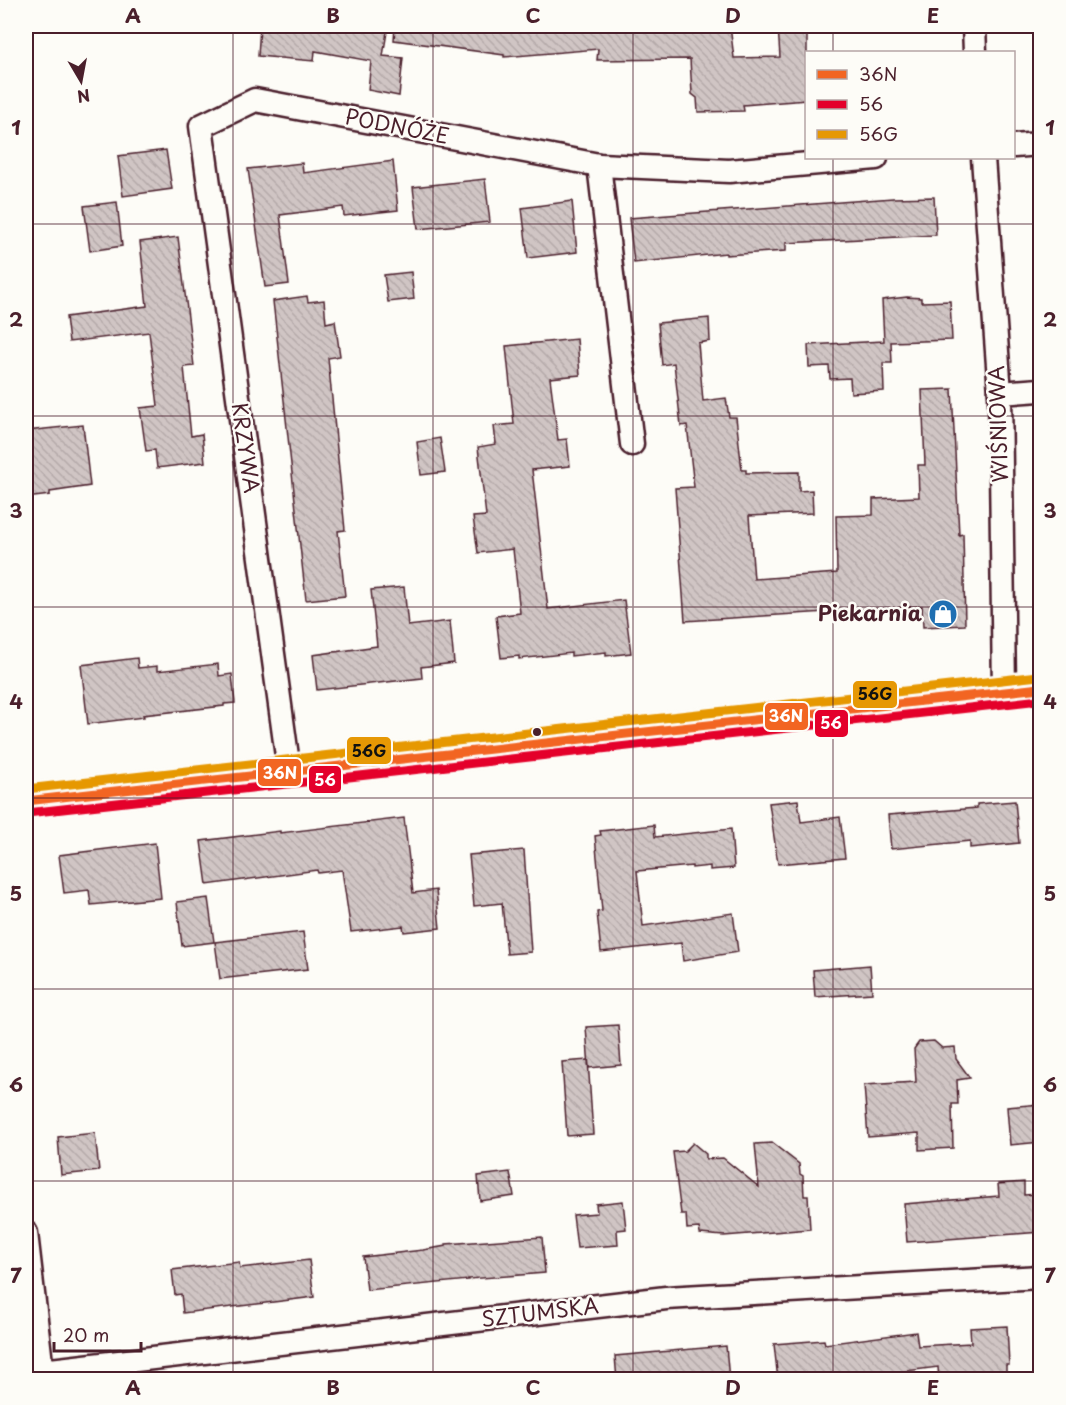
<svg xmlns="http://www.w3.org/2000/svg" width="1066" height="1405" font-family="'Playpen Sans',sans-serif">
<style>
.building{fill:url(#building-back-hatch);stroke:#4a1f2b;stroke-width:1.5}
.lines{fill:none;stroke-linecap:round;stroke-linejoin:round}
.street-casing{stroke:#4a1f2b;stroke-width:27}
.secondary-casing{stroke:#4a1f2b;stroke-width:36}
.street{stroke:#fdfcf7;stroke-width:22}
.secondary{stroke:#fdfcf7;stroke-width:32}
.bus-1-casing{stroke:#fdfcf7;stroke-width:14}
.bus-2-casing{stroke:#fdfcf7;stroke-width:14}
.bus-3-casing{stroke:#fdfcf7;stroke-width:14}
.bus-1{stroke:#f26522;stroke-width:9}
.bus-2{stroke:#e4002b;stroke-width:9}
.bus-3{stroke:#e69804;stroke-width:9}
.grid{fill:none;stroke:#4a1f2b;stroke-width:1.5;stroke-opacity:0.55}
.bus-dot{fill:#4a1f2b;stroke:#fdfcf7;stroke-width:2}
.labels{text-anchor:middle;stroke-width:5;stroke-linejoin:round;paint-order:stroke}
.street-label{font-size:21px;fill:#4a1f2b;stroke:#fdfcf7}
.poi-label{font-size:21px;font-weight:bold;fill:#4a1f2b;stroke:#fdfcf7;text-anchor:end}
.line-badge{stroke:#fdfcf7;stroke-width:2}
.badge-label{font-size:16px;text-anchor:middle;font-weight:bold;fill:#fff}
.pale-badge-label{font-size:16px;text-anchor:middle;font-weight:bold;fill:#111}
.neatline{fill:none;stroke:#4a1f2b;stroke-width:2}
.grid-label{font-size:20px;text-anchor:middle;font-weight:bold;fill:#4a1f2b}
</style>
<defs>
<pattern id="building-back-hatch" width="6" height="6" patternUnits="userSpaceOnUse" patternTransform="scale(1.5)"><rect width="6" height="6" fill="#d0c5c4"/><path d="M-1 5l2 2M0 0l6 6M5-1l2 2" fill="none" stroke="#b4a9a9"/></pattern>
</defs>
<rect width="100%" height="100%" fill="#fdfcf7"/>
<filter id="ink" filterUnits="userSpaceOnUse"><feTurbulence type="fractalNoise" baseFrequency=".0167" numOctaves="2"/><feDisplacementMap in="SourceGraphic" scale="12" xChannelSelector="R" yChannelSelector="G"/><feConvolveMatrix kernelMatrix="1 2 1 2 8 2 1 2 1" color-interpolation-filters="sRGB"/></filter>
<g filter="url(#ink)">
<g class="building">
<polygon points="260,26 388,26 383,56 403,58 399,96 368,90 371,61 315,51 314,61 258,56"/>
<polygon points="395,26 730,26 734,58 780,57 778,26 807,26 807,100 743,105 744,111 698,112 697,98 692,94 690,59 597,60 598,49 504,57 504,55 394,40"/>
<polygon points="166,150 172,189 123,196 118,156"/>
<polygon points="393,161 398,210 344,216 343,207 280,215 289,284 265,287 248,169 302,163 303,173"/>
<polygon points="485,179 490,222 418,229 413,187"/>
<polygon points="934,197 936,235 786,243 786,251 726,255 726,253 634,263 629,218 893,198"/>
<polygon points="572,201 577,252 528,258 522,208"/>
<polygon points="117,202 122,246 90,251 84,206"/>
<polygon points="178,237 194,366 184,367 191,436 202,434 205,462 157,468 155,450 146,451 140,408 158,406 149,332 69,342 66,317 147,306 140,242"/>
<polygon points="411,272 414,299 388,302 384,275"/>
<polygon points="307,296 308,302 324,300 326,323 335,321 340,356 328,358 345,530 338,531 345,596 306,600 273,301"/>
<polygon points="907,297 921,298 921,302 950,301 952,340 891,342 892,363 883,363 884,391 851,393 850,378 830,379 829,366 809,367 808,345 884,341 882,300"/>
<polygon points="709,318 710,341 698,343 703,401 726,398 729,417 736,417 742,470 746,470 746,473 799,472 799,491 812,490 813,513 749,516 754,579 837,573 836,516 873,515 873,499 919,497 918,465 925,465 922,390 952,389 959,535 963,534 965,625 923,627 922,606 685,621 675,488 694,487 687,425 681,426 674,363 662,365 658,323"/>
<polygon points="577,339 580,375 550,378 558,440 567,439 570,466 532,470 548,609 624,600 631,653 606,656 606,652 571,656 571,653 519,659 519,656 501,658 496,616 520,613 513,549 478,553 473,517 486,516 478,447 496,444 494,426 514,424 506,346"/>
<polygon points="83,425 90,486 50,492 50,495 26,498 26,431"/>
<polygon points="440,438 445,472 421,475 417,442"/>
<polygon points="404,587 408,626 450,621 454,663 421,667 422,678 317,690 313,655 377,646 371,590"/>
<polygon points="137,658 138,668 157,666 157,671 218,664 219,676 232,674 235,703 224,704 224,706 143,715 144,717 88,724 81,665"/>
<polygon points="798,800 801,822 840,817 845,858 778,864 769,803"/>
<polygon points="1015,801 1019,843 970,848 970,841 891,849 888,815 977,808 977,804"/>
<polygon points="404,818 413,893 436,890 440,928 404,932 403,926 351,932 342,870 318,873 317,870 207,885 201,841 280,831 280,833"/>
<polygon points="654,825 655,837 731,829 734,868 710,870 710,866 692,868 692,866 637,871 643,926 733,913 738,952 683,961 681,943 601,952 597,912 602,911 595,836 601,835 600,831"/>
<polygon points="155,843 161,898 91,905 89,890 64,893 59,855"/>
<polygon points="524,850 531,952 507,954 502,903 474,906 469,855"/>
<polygon points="208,898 214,942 182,946 177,902"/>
<polygon points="303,932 308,969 220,979 215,942"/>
<polygon points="870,965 872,993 815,997 813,970"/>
<polygon points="618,1025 621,1065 589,1068 586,1027"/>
<polygon points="934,1041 942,1048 955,1047 956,1059 970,1078 957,1080 958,1104 952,1104 953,1148 919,1150 919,1133 868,1137 864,1085 916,1082 914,1049 919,1042"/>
<polygon points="588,1060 593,1134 567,1136 562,1062"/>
<polygon points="1041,1104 1041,1142 1010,1145 1007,1107"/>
<polygon points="95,1133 99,1171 61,1175 58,1137"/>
<polygon points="693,1143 706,1154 706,1159 723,1158 759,1187 755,1144 772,1143 799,1164 800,1174 803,1176 804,1196 808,1196 810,1229 724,1236 700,1234 699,1228 687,1229 686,1214 681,1214 673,1152 685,1151"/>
<polygon points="510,1172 514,1196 480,1201 478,1176"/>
<polygon points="1024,1182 1024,1195 1039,1194 1041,1232 907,1242 904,1204 999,1196 998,1184"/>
<polygon points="623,1201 626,1229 617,1230 618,1245 577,1248 573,1215 597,1213 596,1204"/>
<polygon points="542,1237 545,1273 468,1279 469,1280 367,1290 363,1257 423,1250 446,1246 446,1244"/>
<polygon points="309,1260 314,1297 183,1313 181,1294 175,1295 172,1270 239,1262 240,1268"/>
<polygon points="1007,1326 1009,1365 1006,1365 1006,1377 939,1380 938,1367 883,1374 884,1380 778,1380 774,1344 824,1340 825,1344 916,1332 918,1346 971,1343 970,1328"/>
<polygon points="726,1346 729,1380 617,1380 615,1356"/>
</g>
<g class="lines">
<g class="street-casing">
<g id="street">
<polyline points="974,26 975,52"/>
<polyline points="1014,146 1040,144"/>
<polyline points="983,158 1000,393 1004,691"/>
<polyline points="599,165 632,444"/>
<polyline points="1000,393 1040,390"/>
<polyline points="289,771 201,126 255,100 599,165 729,171 876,158"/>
<polyline points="26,1233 43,1380"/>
<polyline points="42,1371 666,1298 1040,1277"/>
</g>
</g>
<g class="secondary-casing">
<polyline id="secondary" points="26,801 1040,688"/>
</g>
<use href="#street" class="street"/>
<use href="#secondary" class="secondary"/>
<g class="bus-1-casing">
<polyline id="bus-1" points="26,801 1040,688"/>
</g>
<g class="bus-2-casing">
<polyline id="bus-2" points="27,813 1040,700"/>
</g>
<g class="bus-3-casing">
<polyline id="bus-3" points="26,789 1039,676"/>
</g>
<use href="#bus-1" class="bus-1"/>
<use href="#bus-2" class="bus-2"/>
<use href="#bus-3" class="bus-3"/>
</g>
</g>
<path class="grid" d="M 233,26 L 233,1380M 433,26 L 433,1380M 633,26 L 633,1380M 833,26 L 833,52M 833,158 L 833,1380M 26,224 L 1040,224M 26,416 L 1040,416M 26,607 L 1040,607M 26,798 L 1040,798M 26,989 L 1040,989M 26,1181 L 1040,1181"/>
<defs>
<g id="shop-disc" transform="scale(1.5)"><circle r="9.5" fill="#1f6fb2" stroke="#fdfcf7"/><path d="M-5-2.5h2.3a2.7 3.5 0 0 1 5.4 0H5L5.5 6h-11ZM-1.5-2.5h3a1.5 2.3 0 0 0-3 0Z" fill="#fff"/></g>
</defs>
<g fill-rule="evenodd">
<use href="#shop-disc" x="943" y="614"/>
</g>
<circle class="bus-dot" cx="537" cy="732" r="5"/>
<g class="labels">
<g class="street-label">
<text transform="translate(397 127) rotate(11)" y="7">PODNÓŻE</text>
<text transform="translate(999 424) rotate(-92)" y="7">WIŚNIOWA</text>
<text transform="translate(245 448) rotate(82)" y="7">KRZYWA</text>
<text transform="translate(540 1313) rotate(-7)" y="7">SZTUMSKA</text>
</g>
<g class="poi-label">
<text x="922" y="621">Piekarnia</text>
</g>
</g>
<g class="line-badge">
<rect x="852" y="680" width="46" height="29" rx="6" fill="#e69804"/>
<rect x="764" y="702" width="45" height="29" rx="6" fill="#f26522"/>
<rect x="814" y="709" width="35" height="29" rx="6" fill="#e4002b"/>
<rect x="346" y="736" width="46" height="29" rx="6" fill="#e69804"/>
<rect x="257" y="758" width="45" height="29" rx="6" fill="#f26522"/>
<rect x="308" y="765" width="34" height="29" rx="6" fill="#e4002b"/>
</g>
<g class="badge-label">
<text x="786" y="722">36N</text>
<text x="831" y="729">56</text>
<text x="280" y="779">36N</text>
<text x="325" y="786">56</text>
</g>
<g class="pale-badge-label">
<text x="875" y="700">56G</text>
<text x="369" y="757">56G</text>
</g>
<rect width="1066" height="1405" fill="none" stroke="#fdfcf7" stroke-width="66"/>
<rect x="805" y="51" width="210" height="108" fill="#fdfcf7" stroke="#b5a4a5" stroke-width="1.5"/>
<rect x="817" y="70" width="30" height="9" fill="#f26522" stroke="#b5a4a5" stroke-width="1.5"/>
<text x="859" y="81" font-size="18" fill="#4a1f2b">36N</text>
<rect x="817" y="100" width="30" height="9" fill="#e4002b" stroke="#b5a4a5" stroke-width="1.5"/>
<text x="859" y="111" font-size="18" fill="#4a1f2b">56</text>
<rect x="817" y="130" width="30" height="9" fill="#e69804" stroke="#b5a4a5" stroke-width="1.5"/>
<text x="859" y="141" font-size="18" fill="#4a1f2b">56G</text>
<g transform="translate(81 81) rotate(170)" stroke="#fdfcf7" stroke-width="4.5" paint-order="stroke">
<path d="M0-4.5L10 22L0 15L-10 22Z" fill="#4a1f2b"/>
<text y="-9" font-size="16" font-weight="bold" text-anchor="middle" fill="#4a1f2b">N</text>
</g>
<path d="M54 1342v9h87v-9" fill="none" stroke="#4a1f2b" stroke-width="3"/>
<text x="63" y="1342" font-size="18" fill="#4a1f2b" stroke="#fdfcf7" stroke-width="4.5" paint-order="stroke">20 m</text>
<rect x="33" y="33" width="1000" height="1339" class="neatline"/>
<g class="grid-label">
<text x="133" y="23">A</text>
<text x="333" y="23">B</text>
<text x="533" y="23">C</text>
<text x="733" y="23">D</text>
<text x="933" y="23">E</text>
<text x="16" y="135">1</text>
<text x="1050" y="135">1</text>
<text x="16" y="327">2</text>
<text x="1050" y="327">2</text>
<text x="16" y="518">3</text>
<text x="1050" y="518">3</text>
<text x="16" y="709">4</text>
<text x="1050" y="709">4</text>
<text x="16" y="901">5</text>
<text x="1050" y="901">5</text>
<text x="16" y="1092">6</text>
<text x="1050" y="1092">6</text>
<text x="16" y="1283">7</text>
<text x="1050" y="1283">7</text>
<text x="133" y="1395">A</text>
<text x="333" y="1395">B</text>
<text x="533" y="1395">C</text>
<text x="733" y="1395">D</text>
<text x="933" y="1395">E</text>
</g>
</svg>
